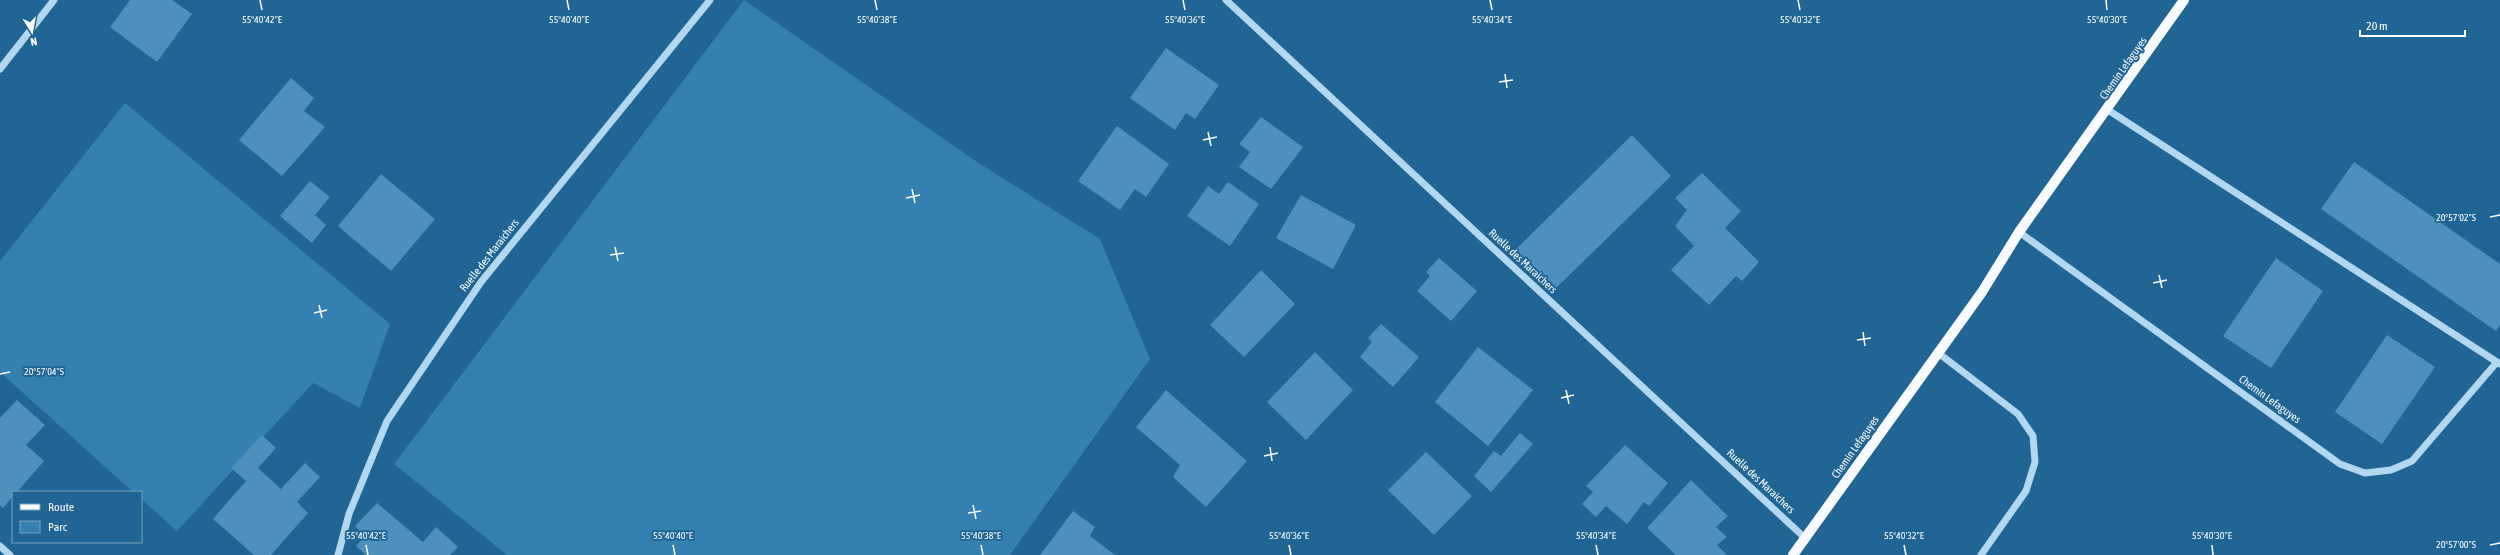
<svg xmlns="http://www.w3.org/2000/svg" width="2500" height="555" viewBox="0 0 2500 555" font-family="'Asap Condensed',sans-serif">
	<rect width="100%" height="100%" fill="#206593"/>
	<path fill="#3480b0" d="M 744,0 L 977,162 L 1100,239 L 1150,359 L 1010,555 L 507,555 L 394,464 Z
		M 125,103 L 390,324 L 360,408 L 313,383 L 177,531 L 141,499 L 141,492 L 133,492 L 0,372 L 0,261 Z"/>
	<path fill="#4d90bb" d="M 130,0 L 172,0 L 192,14 L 157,62 L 110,27 Z
		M 1166,48 L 1219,85 L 1195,119 L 1186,113 L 1175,130 L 1130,98 Z
		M 291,78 L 314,98 L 304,111 L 325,127 L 282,176 L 239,140 Z
		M 1261,117 L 1303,147 L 1271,189 L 1239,167 L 1250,152 L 1239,144 Z
		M 1117,126 L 1169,164 L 1146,197 L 1135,189 L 1120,210 L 1078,181 Z
		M 1632,135 L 1671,176 L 1555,289 L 1515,250 Z
		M 2354,162 L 2500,264 L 2500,325 L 2496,331 L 2321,209 Z
		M 1702,173 L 1741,211 L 1725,228 L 1759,262 L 1742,281 L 1736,276 L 1709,305 L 1671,270 L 1694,246 L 1675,226 L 1687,210 L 1675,198 Z
		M 381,174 L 435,219 L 391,271 L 338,226 Z
		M 310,181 L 330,197 L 315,215 L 326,225 L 312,243 L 280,216 Z
		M 1228,182 L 1259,204 L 1230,246 L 1187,216 L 1208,186 L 1219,194 Z
		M 1301,195 L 1356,225 L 1333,269 L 1276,238 Z
		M 1439,258 L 1477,291 L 1451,321 L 1417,291 L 1430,276 L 1426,272 Z
		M 2276,258 L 2323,291 L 2271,368 L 2223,336 Z
		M 1261,270 L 1295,304 L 1244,357 L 1210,325 Z
		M 1381,324 L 1419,357 L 1393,387 L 1360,357 L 1372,342 L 1368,338 Z
		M 2387,335 L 2435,367 L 2382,444 L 2335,412 Z
		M 1478,347 L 1533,390 L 1488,446 L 1435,402 Z
		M 1315,352 L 1353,390 L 1306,440 L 1267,402 Z
		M 1166,390 L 1247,461 L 1206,507 L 1173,477 L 1180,465 L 1136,427 Z
		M 17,400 L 45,425 L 26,445 L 44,461 L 17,492 L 13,492 L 13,496 L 3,508 L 0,505 L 0,418 Z
		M 1520,433 L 1533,444 L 1491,492 L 1474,476 L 1494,451 L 1501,456 Z
		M 262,435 L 276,448 L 258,468 L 281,489 L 305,463 L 320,477 L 297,502 L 308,513 L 271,555 L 254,555 L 213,519 L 246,481 L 231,468 Z
		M 1625,445 L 1668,483 L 1649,506 L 1644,502 L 1627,524 L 1606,506 L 1596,517 L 1582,504 L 1593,492 L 1586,486 Z
		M 1426,452 L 1472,496 L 1434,535 L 1388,490 Z
		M 1691,480 L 1728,516 L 1716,527 L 1727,537 L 1717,545 L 1727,555 L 1676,555 L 1647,528 Z
		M 377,503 L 423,542 L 436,527 L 458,547 L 450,555 L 366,555 L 356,546 L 365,536 L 355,526 Z
		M 1073,511 L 1095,527 L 1090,536 L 1115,555 L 1040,555 Z"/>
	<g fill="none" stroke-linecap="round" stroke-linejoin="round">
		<path stroke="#b2d7ee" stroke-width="7" d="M 1226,0 L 1805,538
			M 0,69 L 54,0
			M 2108,110 L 2500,364
			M 2019,232 L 2340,464 L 2365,473 L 2391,470 L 2412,461 L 2497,362
			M 1937,352 L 2018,414 L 2033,436 L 2035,462 L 2026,491 L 1981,555
			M 0,546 L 10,555
			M 338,555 L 349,514 L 387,421 L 481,282 L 710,0"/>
		<path stroke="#f9fcff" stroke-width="10" d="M 1793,555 L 1982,292 L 2019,232 L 2184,0"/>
	</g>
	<path fill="none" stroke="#fff" stroke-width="1.5" d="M 260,0 L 262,10M 567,0 L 569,10M 875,0 L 877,10M 1183,0 L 1185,10M 1490,0 L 1492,10M 1798,0 L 1800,10M 2106,0 L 2107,10M 1505,74 L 1507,88M 1499,82 L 1513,80M 1208,132 L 1211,146M 1203,140 L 1217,137M 912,189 L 915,203M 906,198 L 920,195M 2490,217 L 2500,215M 615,247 L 618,261M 610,255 L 624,253M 2159,275 L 2162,288M 2153,283 L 2167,280M 319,305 L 322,318M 314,313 L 327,310M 1863,332 L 1865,346M 1857,340 L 1871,338M 0,374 L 10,372M 1566,390 L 1569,404M 1561,398 L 1574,395M 1270,447 L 1272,461M 1264,456 L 1278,453M 973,505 L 976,519M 968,513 L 981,511M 366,545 L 368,555M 673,545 L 675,555M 981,545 L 983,555M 1289,545 L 1291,555M 1596,545 L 1598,555M 1904,545 L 1906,555M 2212,545 L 2213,555M 2490,545 L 2500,543"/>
	<g text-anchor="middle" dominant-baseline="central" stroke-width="4" stroke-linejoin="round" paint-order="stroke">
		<g font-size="11" fill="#fff" stroke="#206593">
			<text transform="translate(2123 68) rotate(-55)">Chemin Lefaguyes</text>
			<text transform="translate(489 255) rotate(-52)">Ruelle des Maraichers</text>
			<text transform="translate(1523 261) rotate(43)">Ruelle des Maraichers</text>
			<text transform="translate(2270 399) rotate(36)">Chemin Lefaguyes</text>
			<text transform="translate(1855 447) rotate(-55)">Chemin Lefaguyes</text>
			<text transform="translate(1761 481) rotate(43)">Ruelle des Maraichers</text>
		</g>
	</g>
	<g font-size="10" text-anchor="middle" fill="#fff" stroke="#206593" stroke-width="4" stroke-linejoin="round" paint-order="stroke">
		<text x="262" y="23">55°40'42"E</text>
		<text x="569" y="23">55°40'40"E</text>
		<text x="877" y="23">55°40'38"E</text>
		<text x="1185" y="23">55°40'36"E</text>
		<text x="1492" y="23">55°40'34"E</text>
		<text x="1800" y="23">55°40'32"E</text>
		<text x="2107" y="23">55°40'30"E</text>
		<text x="2456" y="221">20°57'02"S</text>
		<text x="44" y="375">20°57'04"S</text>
		<text x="366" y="539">55°40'42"E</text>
		<text x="673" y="539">55°40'40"E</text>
		<text x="981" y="539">55°40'38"E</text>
		<text x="1289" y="539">55°40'36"E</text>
		<text x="1596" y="539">55°40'34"E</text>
		<text x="1904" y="539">55°40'32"E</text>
		<text x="2212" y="539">55°40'30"E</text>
		<text x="2456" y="548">20°57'00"S</text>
	</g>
	<rect x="12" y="491" width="130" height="52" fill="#206593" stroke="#79a3be"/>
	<rect x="20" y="504" width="20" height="6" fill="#f9fcff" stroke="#79a3be"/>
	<text x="48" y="511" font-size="12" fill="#ffffff">Route</text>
	<rect x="20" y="521" width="20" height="12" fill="#3480b0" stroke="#79a3be"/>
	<text x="48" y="531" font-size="12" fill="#ffffff">Parc</text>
	<g transform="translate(32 32) rotate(169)" stroke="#206593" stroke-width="3" paint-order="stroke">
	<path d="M0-3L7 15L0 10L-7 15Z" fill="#ffffff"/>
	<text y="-6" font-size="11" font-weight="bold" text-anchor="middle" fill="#ffffff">N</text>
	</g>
	<path d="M2360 30v6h105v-6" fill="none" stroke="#ffffff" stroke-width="2"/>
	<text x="2366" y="30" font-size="12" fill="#ffffff" stroke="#206593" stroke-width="3" paint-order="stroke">20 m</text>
</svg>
